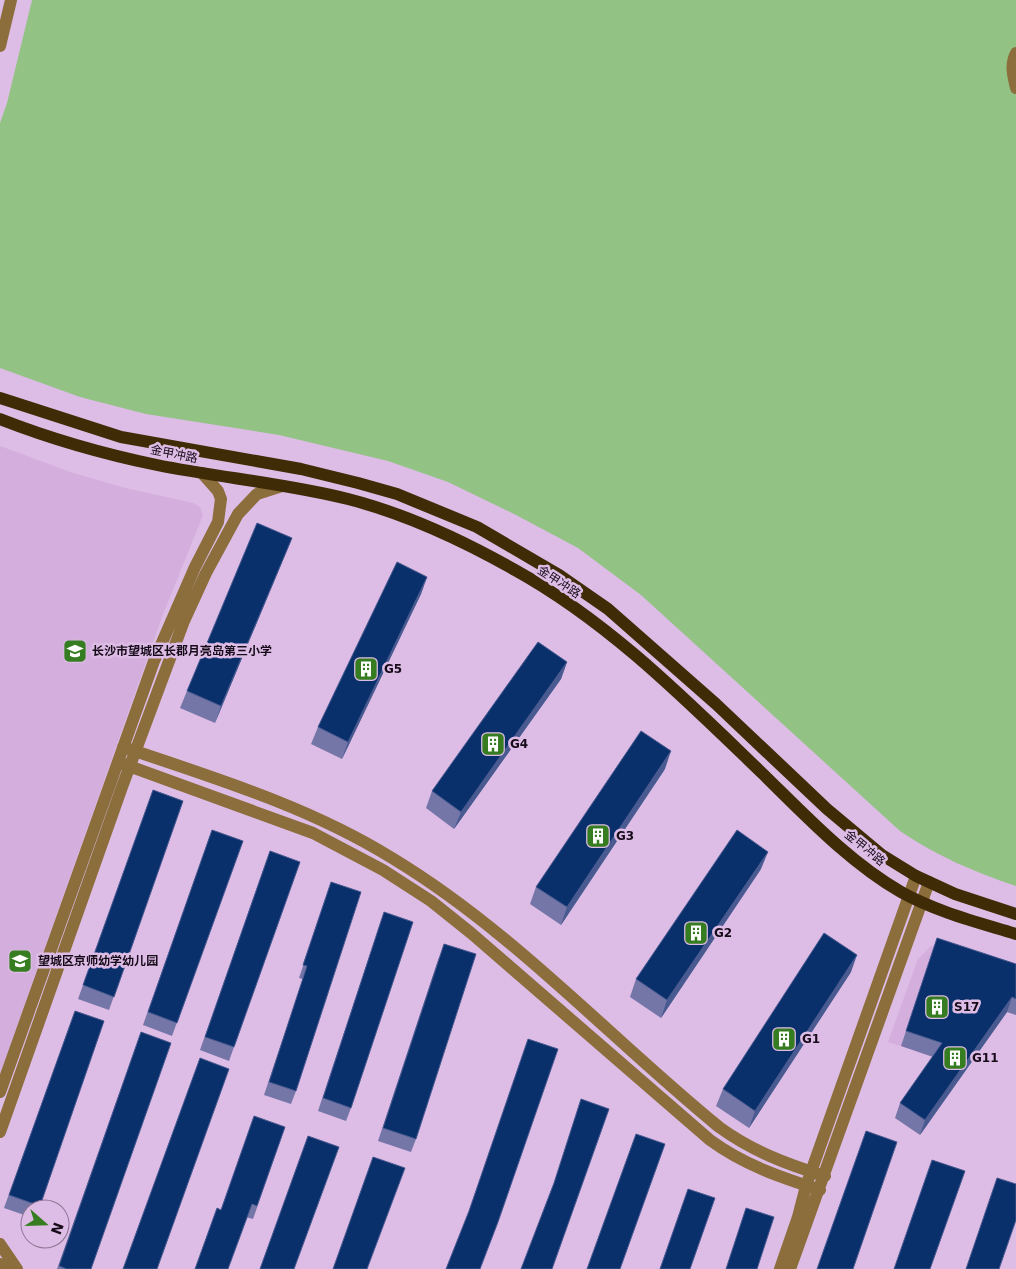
<svg xmlns="http://www.w3.org/2000/svg" width="1016" height="1269" viewBox="0 0 1016 1269" font-family="'DejaVu Sans','Noto Sans SC',sans-serif">
	<rect width="100%" height="100%" fill="#ddbce5"/>
	<path fill="#d4aedd" d="M 0,446 L 70,472 L 125,488 L 193,503 L 200,507 L 203,515 L 162,617 L 0,1074 Z
		M 944,943 L 1016,1015 L 966,999 L 925,1054 L 888,1042 L 918,959 L 931,946 Z"/>
	<path fill="#92c385" d="M 32,0 L 1016,0 L 1016,886 C 972,871 939,857 900,831 L 641,595 L 578,548 L 516,515 L 448,482 L 388,461 L 279,435 L 146,414 L 80,397 L 0,368 L 0,123 L 7,103 Z"/>
	<g fill="none" stroke-linecap="round" stroke-linejoin="round">
		<path stroke="#8b6e3b" stroke-width="12" d="M 0,46 L 11,0
			M 1016,53 C 1010,64 1013,76 1016,88
			M 123,747 C 215,778 310,807 392,858 C 513,931 610,1038 719,1127 C 752,1151 786,1164 825,1176
			M 118,762 L 313,833 L 383,870 L 431,901 L 471,933 L 710,1140 C 744,1165 780,1177 820,1190
			M 0,1092 L 154,661 L 195,567 L 218,522 L 221,499 L 218,491 L 202,473
			M 0,1132 L 122,787 L 184,621 L 206,573 L 238,514 L 257,494 L 282,486
			M 0,1244 L 17,1269
			M 0,1264 L 4,1269
			M 780,1269 L 798,1217 L 806,1186 L 916,876
			M 790,1269 L 929,882"/>
		<path stroke="#3f2b05" stroke-width="12" d="M 0,398 L 121,437 L 301,469 L 358,483 L 397,494 L 477,527 L 559,575 L 608,609 L 716,704 L 827,809 L 882,855 L 916,876 L 955,894 L 1016,914
			M 0,419 C 51,439 104,454 157,465 C 221,478 285,483 348,499 C 407,514 462,540 515,570 C 609,622 686,700 763,774 C 805,815 849,862 901,892 C 937,912 977,922 1016,934"/>
	</g>
	<path fill="#7476a8" d="M 292,538 L 285,555 L 215,723 L 180,708 L 187,691 Z
		M 427,577 L 421,594 L 342,759 L 311,744 L 318,727 Z
		M 567,662 L 561,679 L 454,829 L 426,808 L 432,791 Z
		M 665,769 L 561,925 L 530,904 L 536,887 Z
		M 153,790 L 183,801 L 109,1010 L 78,999 Z
		M 212,830 L 243,841 L 172,1036 L 143,1025 Z
		M 270,851 L 300,862 L 229,1061 L 200,1050 Z
		M 761,869 L 661,1018 L 630,997 L 636,979 Z
		M 327,895 L 296,1091 L 291,1104 L 264,1095 L 303,979 L 299,978 Z
		M 384,912 L 351,1108 L 346,1121 L 318,1111 Z
		M 937,938 L 1016,964 L 1016,1015 L 1007,1012 L 920,1135 L 895,1118 L 900,1103 L 933,1057 L 901,1046 Z
		M 439,957 L 416,1139 L 411,1152 L 378,1141 Z
		M 851,972 L 749,1128 L 716,1106 L 723,1089 Z
		M 75,1011 L 104,1021 L 39,1209 L 30,1209 L 30,1217 L 4,1208 Z
		M 141,1032 L 91,1269 L 57,1269 Z
		M 285,1127 L 253,1219 L 221,1210 Z"/>
	<path fill="#495a90" d="M 292,538 L 285,555 L 215,723 L 221,706 Z
		M 427,577 L 421,594 L 342,759 L 348,742 Z
		M 567,662 L 561,679 L 454,829 L 461,812 Z
		M 671,751 L 665,769 L 561,925 L 567,907 Z
		M 768,852 L 761,869 L 661,1018 L 667,1000 Z
		M 857,955 L 851,972 L 749,1128 L 755,1111 Z
		M 1012,997 L 1007,1012 L 920,1135 L 925,1120 Z"/>
	<path fill="#0a306c" stroke="#495a90" d="M 257,523 L 292,538 L 221,706 L 187,691 Z
		M 397,562 L 427,577 L 348,742 L 318,727 Z
		M 538,642 L 567,662 L 461,812 L 432,791 Z
		M 641,731 L 671,751 L 567,907 L 536,887 Z
		M 153,790 L 183,801 L 114,997 L 83,985 Z
		M 212,830 L 243,841 L 177,1023 L 148,1012 Z
		M 737,830 L 768,852 L 667,1000 L 636,979 Z
		M 270,851 L 300,862 L 234,1047 L 205,1037 Z
		M 331,882 L 361,892 L 296,1091 L 269,1082 L 307,966 L 303,965 Z
		M 384,912 L 413,922 L 351,1108 L 323,1098 Z
		M 824,933 L 857,955 L 755,1111 L 723,1089 Z
		M 937,938 L 1016,964 L 1016,999 L 1012,997 L 925,1120 L 900,1103 L 942,1043 L 906,1031 Z
		M 444,944 L 476,954 L 416,1139 L 383,1128 Z
		M 75,1011 L 104,1021 L 40,1206 L 9,1195 Z
		M 141,1032 L 171,1043 L 91,1269 L 67,1269 L 59,1266 Z
		M 528,1039 L 558,1049 L 498,1222 L 480,1269 L 446,1269 L 469,1211 Z
		M 200,1058 L 229,1069 L 157,1269 L 123,1269 Z
		M 581,1099 L 609,1109 L 552,1269 L 521,1269 L 554,1183 Z
		M 254,1116 L 285,1127 L 257,1206 L 252,1204 L 228,1269 L 195,1269 L 217,1208 L 221,1210 Z
		M 866,1131 L 897,1142 L 853,1269 L 817,1269 Z
		M 636,1134 L 665,1144 L 620,1269 L 587,1269 Z
		M 308,1136 L 339,1147 L 294,1269 L 260,1269 Z
		M 373,1157 L 405,1168 L 367,1269 L 333,1269 Z
		M 932,1160 L 965,1171 L 930,1269 L 894,1269 Z
		M 997,1178 L 1016,1184 L 1016,1220 L 999,1269 L 966,1269 Z
		M 688,1189 L 715,1198 L 690,1269 L 660,1269 Z
		M 746,1208 L 774,1217 L 757,1269 L 726,1269 Z"/>
	<defs>
		<g id="school-square" transform="scale(1.25)"><rect x="-9" y="-9" width="18" height="18" rx="4" fill="#367d21" stroke="#ddbce5"/><path d="M0-5L7-2L0 1L-7-2ZM-4 1L0 2.5L4 1V4Q0 6-4 4Z" fill="#fff"/></g>
		<g id="building-square" transform="scale(1.25)"><rect x="-9" y="-9" width="18" height="18" rx="4" fill="#367d21" stroke="#ddbce5"/><path d="M-4-6H4V6H1V3H-1V6H-4ZM-2.5-4.3h1.7v1.8h-1.7ZM.8-4.3h1.7v1.8H.8ZM-2.5-1h1.7V.8h-1.7ZM.8-1h1.7V.8H.8Z" fill="#fff"/></g>
	</defs>
	<g fill-rule="evenodd">
		<use href="#school-square" x="75" y="651"/>
		<use href="#building-square" x="366" y="669"/>
		<use href="#building-square" x="493" y="744"/>
		<use href="#building-square" x="598" y="836"/>
		<use href="#building-square" x="696" y="933"/>
		<use href="#school-square" x="20" y="961"/>
		<use href="#building-square" x="937" y="1007"/>
		<use href="#building-square" x="784" y="1039"/>
		<use href="#building-square" x="955" y="1058"/>
	</g>
	<g text-anchor="middle" dominant-baseline="central" stroke-width="5" stroke-linejoin="round" paint-order="stroke">
		<g font-size="12" fill="#160b19" stroke="#ddbce5">
			<text transform="translate(174 454) rotate(11)">金甲冲路</text>
			<text transform="translate(559 582) rotate(33)">金甲冲路</text>
			<text transform="translate(865 848) rotate(39)">金甲冲路</text>
		</g>
		<g font-size="12" font-weight="bold" fill="#160b19" stroke="#ddbce5" text-anchor="start">
			<text x="92" y="651">长沙市望城区长郡月亮岛第三小学</text>
			<text x="384" y="669">G5</text>
			<text x="510" y="744">G4</text>
			<text x="616" y="836">G3</text>
			<text x="714" y="933">G2</text>
			<text x="38" y="961">望城区京师幼学幼儿园</text>
			<text x="954" y="1007">S17</text>
			<text x="802" y="1039">G1</text>
			<text x="972" y="1058">G11</text>
		</g>
	</g>
	<g transform="translate(45 1224) rotate(110)"><circle r="24" fill="#ddbce5" stroke="#8d7593"/>
	<path d="M0-4L9 19L0 12L-9 19Z" fill="#367d21"/>
	<text y="-8" font-size="14" font-weight="bold" text-anchor="middle" fill="#160b19">N</text>
	</g>
</svg>
